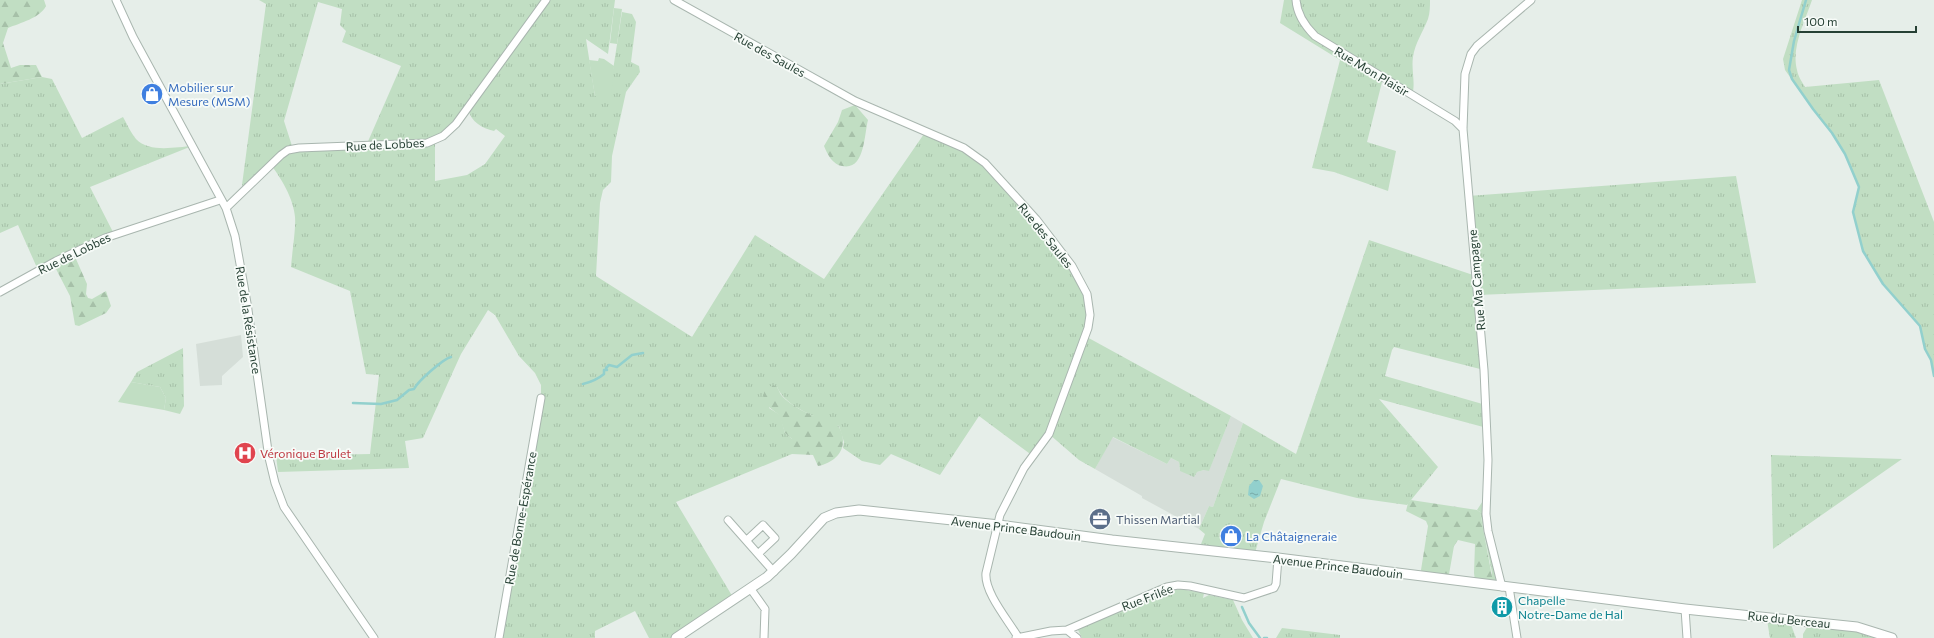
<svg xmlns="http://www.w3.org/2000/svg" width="1934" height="638" viewBox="0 0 1934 638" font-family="Commissioner,sans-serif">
	<defs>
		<pattern id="grass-tufts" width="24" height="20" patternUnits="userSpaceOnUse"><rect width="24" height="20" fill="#c1dec3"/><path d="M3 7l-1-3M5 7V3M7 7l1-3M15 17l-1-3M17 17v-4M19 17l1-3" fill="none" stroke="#a6c0a8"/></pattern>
		<pattern id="forest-firs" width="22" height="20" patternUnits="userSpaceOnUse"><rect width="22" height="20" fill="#c1dec3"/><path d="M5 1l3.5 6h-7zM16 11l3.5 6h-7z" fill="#a6c0a8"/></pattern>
		<pattern id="water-ripples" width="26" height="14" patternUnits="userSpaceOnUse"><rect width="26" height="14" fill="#92d0cd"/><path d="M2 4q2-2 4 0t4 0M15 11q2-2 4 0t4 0" fill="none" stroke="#77aaa7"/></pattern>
	</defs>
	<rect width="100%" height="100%" fill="#e6eee9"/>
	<path fill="#d5ded8" d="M 241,335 L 243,357 L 222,376 L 222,385 L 200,386 L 196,344 Z
		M 1231,416 L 1243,423 L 1213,507 L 1209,506 L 1199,529 L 1142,498 L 1142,496 L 1095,469 L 1112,437 L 1167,464 L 1171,458 L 1179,462 L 1180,471 L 1197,472 L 1204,470 L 1209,470 Z"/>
	<path fill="url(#grass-tufts)" fill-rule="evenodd" d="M 259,0 L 615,0 L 608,54 L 586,39 L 595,96 L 613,70 L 622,12 L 632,14 L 636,22 L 631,62 L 639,66 L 640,72 L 626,92 L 612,156 L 611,182 L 603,190 L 600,203 L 596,276 L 692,337 L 755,235 L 824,279 L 926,131 L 985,163 L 1072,266 L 1090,305 L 1085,336 L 1231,416 L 1209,471 L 1204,470 L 1197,472 L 1194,477 L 1180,471 L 1179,462 L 1171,458 L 1167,464 L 1113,437 L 1095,469 L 1079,460 L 1049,434 L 1033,456 L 979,416 L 940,475 L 891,454 L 880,465 L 862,461 L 843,448 L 844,442 L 839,426 C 818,417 787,409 777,387 L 769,408 L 780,415 L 785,433 L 792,439 L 792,454 L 676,502 L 734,599 L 676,638 L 649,638 L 635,611 L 595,631 L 595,638 L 499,638 L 541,398 L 541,385 L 535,373 L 519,356 L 495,315 L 488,310 L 461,354 L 423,438 L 405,441 L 409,468 L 278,472 L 276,456 L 370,454 L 379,375 L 366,374 L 350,291 L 291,267 C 292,253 296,229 295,217 C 294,200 281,177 270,164 L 245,188 L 242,185 L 266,4 ZM 318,2 L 342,9 L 340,25 L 346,31 L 342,42 L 401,66 L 366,146 L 293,149 L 284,121 ZM 468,109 C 471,122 482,128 494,131 L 496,129 L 505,136 L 485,164 L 467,175 L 435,181 L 435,140 Z
		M 1284,0 L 1430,0 C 1430,6 1430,13 1428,19 C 1423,32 1415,43 1413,57 C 1411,70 1416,84 1412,95 L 1383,78 L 1367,142 L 1396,151 L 1388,191 L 1334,172 L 1312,168 L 1340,60 L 1280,23 Z
		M 1802,0 L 1812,0 C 1805,21 1791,47 1797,70 C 1798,76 1802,82 1805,87 L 1879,80 L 1934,222 L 1934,376 L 1931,360 L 1925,349 L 1920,326 L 1883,284 L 1863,251 L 1853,212 L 1859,187 L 1845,154 L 1832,133 L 1813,109 L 1785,70 L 1783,59 Z
		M 42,77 L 52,79 L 82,138 L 123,117 C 127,124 131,133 136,139 C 149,153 176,147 192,146 L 90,187 L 114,234 L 38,270 L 18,225 L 0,233 L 0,84 Z
		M 1736,176 L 1756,283 L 1478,295 L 1484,370 L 1394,347 L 1392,350 L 1385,376 L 1486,405 L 1487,428 L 1379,399 L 1438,467 L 1407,505 L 1357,498 L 1281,479 L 1264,522 L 1254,556 L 1199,549 L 1205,534 L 1199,529 L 1209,506 L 1213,507 L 1243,423 L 1296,454 L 1369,240 L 1476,276 L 1468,196 Z
		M 183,348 L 184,406 L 180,414 L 164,410 L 166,398 L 160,387 L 131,382 L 137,372 Z
		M 1771,455 L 1902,459 L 1773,549 Z
		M 1486,496 L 1486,514 L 1502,587 L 1491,585 L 1492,573 L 1480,512 L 1477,510 Z
		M 1180,589 L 1204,593 L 1203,598 L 1209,595 L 1233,600 L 1242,620 L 1253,638 L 1082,638 L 1078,630 L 1083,625 L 1165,591 Z
		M 1767,620 L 1790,622 L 1796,638 L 1770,638 Z
		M 1809,624 L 1856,632 L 1877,638 L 1803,638 L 1803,634 Z
		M 1282,628 L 1340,635 L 1340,638 L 1276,638 Z"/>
	<path fill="url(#forest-firs)" d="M 0,0 L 44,0 L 46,6 C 40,18 20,23 8,28 L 3,43 L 11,68 L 20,65 L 36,65 L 42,77 L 0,84 Z
		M 855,105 L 868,120 C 864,135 865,171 842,166 C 833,165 827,154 824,146 L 838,122 L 842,110 Z
		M 71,258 L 76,259 L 87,284 L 86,294 L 88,298 L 92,299 L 106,291 L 111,306 L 106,313 L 79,326 L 75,325 L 70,296 L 56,269 L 57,265 Z
		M 773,385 L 777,387 C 779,390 780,394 782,396 C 790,405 815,420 827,417 C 831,420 837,423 839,427 C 850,447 837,462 818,466 L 813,455 L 792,454 L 792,439 L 785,433 L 779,415 L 764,403 C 763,393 763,389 773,385 Z
		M 1411,500 L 1477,510 L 1480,512 L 1493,582 L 1475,581 L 1474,573 L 1475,544 L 1458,540 L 1454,546 L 1448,580 L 1424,577 L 1421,570 L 1428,526 L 1426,521 L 1406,511 L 1408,503 Z"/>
	<path fill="#c1dec3" d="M 614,8 L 622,9 L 617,44 L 610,43 Z
		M 599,58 L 604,59 L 614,66 L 611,96 L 595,96 L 589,60 L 598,61 Z
		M 131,382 L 160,387 L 166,398 L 164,410 L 118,402 Z"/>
	<path fill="url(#water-ripples)" d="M 1254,480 L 1259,480 L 1263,486 L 1260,496 L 1254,499 L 1248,495 L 1249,486 Z"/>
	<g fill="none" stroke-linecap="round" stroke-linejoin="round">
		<path stroke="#92d0cd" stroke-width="2.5" d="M 1806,0 L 1794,41 L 1789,70 L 1792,79 L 1813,109 L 1832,133 L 1845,154 L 1859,187 L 1853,212 L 1863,251 L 1883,284 L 1920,326 L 1925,349 L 1931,360 L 1934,376
			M 583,384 C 591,382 598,379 604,374 L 604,370 L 607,370 L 606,368 L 609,365 L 617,367 L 632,355 L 643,353
			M 353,403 L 381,404 L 397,400 L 409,390 L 414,389 C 418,381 443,359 451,357
			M 1242,607 L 1249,623 L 1260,638
			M 1264,638 L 1267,638"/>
		<g stroke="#a9b6af" stroke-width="9">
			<path id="minor" d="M 116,0 L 133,37 L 226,208 L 235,236 L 247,303 L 269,458 L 275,483 L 284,507 L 374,638
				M 674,0 L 855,101 L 964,148 L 985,163 L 1036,219 L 1072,266 L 1087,294 L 1090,315 L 1088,328 L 1049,434 L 1024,468 L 1000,515 L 986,573 C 984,592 1008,620 1018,637
				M 1296,0 C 1297,15 1305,26 1315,36 L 1455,121 L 1463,129
				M 226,208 L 281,155 L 288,150 L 299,148 L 427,143 L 443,136 L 456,124 L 546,0
				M 0,292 L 56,261 L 105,238 L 220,200
				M 728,520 L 774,572
				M 747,540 L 763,525 L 775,538 L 759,553
				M 1502,587 L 1488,531 L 1486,514 L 1488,460 L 1484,370 L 1463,129 L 1465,74 L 1471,54 L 1477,46 L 1531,0
				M 1509,587 L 1517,638
				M 750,588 L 765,609 L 764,638
				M 1685,609 L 1687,638
				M 1067,630 L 1077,638
				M 499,638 L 541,398
				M 1016,638 L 1051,631 L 1067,630 L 1167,587 L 1178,585 L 1190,586 L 1244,598 L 1274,588 L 1276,584 L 1278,558"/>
		</g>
		<g stroke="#a9b6af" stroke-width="11">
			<path id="tertiary" d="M 676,638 L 767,577 L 791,554 L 824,518 L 836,513 L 859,510 L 999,525 L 1112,540 L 1278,558 L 1685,609 L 1857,627 L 1892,638"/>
		</g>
		<use href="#minor" stroke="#fff" stroke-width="7"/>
		<use href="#tertiary" stroke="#fff" stroke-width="9"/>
	</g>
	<defs>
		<g id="shop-disc" transform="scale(1.15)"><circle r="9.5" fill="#3f7fe0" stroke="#f7fbf8"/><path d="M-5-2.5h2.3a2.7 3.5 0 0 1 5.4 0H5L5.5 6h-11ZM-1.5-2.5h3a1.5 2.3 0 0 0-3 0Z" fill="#fff"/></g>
		<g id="hospital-disc" transform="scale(1.15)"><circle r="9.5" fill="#e0444e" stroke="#f7fbf8"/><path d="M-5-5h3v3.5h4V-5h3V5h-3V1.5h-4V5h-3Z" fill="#fff"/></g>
		<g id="office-disc" transform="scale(1.15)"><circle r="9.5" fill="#5c6f8a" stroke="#f7fbf8"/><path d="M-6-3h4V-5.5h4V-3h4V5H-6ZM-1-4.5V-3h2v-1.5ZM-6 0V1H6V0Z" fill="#fff"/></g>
		<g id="building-disc" transform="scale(1.15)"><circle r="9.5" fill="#0f9aa8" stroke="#f7fbf8"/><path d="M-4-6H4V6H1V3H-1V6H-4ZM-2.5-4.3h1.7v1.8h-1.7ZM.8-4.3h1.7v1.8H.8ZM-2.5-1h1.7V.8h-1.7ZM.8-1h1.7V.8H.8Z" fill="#fff"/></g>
	</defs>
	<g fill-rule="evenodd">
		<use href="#shop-disc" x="152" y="94"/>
		<use href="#hospital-disc" x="245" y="453"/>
		<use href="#office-disc" x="1100" y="519"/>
		<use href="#shop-disc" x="1231" y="536"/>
		<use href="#building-disc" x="1502" y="607"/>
	</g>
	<g text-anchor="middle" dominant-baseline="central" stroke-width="3.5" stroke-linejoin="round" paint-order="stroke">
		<g font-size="12" fill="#264034" stroke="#f7fbf8">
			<text transform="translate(770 54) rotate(29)">Rue des Saules</text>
			<text transform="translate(1372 71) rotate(31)">Rue Mon Plaisir</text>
			<text transform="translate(385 144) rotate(-3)">Rue de Lobbes</text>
			<text transform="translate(1046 235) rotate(51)">Rue des Saules</text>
			<text transform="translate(74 253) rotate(-26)">Rue de Lobbes</text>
			<text transform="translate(1476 280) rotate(-95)">Rue Ma Campagne</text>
			<text transform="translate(249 320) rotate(81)">Rue de la Résistance</text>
			<text transform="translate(520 518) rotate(-80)">Rue de Bonne-Espérance</text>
			<text transform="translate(1016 528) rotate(7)">Avenue Prince Baudouin</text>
			<text transform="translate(1338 566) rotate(7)">Avenue Prince Baudouin</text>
			<text transform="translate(1147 597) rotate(-21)">Rue Frilée</text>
			<text transform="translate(1789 619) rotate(6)">Rue du Berceau</text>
		</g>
		<g font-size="12" fill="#366cbe" stroke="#f7fbf8" text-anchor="start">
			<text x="168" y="87">Mobilier sur<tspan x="168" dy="14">Mesure (MSM)</tspan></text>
			<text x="1246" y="536">La Châtaigneraie</text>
		</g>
		<g font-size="12" fill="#be3a42" stroke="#f7fbf8" text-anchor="start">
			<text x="260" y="453">Véronique Brulet</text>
		</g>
		<g font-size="12" fill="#4e5e75" stroke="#f7fbf8" text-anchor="start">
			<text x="1116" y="519">Thissen Martial</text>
		</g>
		<g font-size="12" fill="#0d838f" stroke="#f7fbf8" text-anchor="start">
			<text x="1518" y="600">Chapelle<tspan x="1518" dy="14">Notre-Dame de Hal</tspan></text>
		</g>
	</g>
	<path d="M1798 26v6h118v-6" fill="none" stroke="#264034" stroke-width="2"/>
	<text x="1804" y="26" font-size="12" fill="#264034" stroke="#f7fbf8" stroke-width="3" paint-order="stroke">100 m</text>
</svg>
